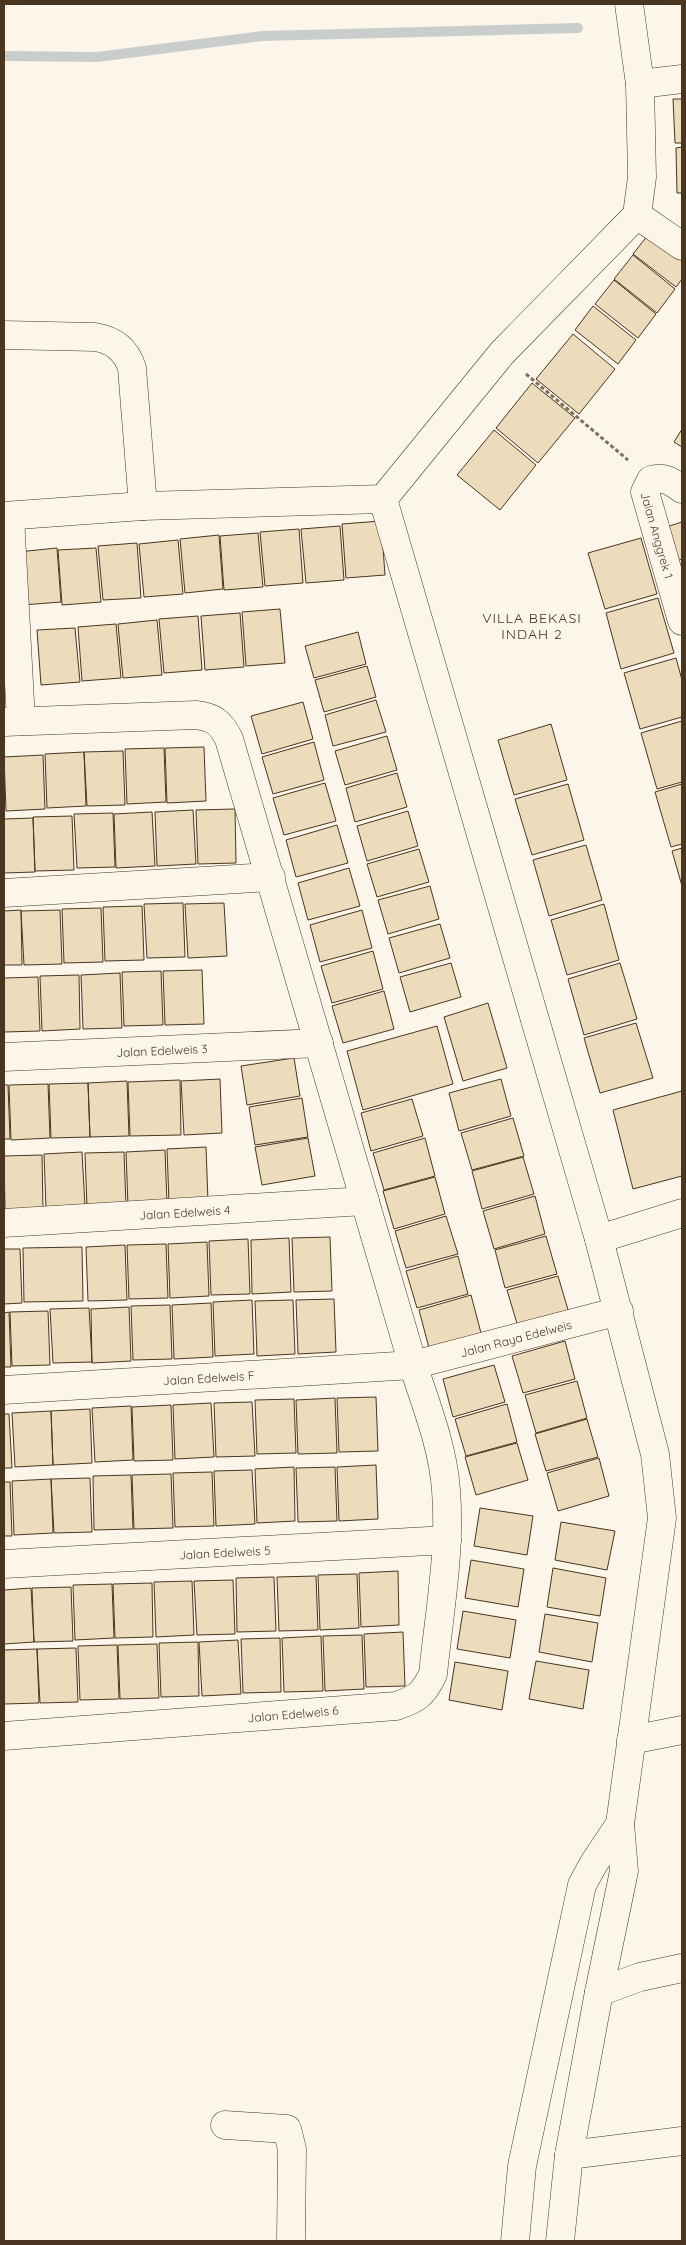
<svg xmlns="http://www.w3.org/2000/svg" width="686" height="2245" viewBox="0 0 686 2245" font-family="Quicksand,sans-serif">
	<rect width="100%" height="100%" fill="#fbf6e9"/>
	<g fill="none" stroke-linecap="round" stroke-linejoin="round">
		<path stroke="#c9cecd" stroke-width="10" d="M 4,56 L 97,57 L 262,36 L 578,28"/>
	</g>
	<path fill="#ecdcbc" stroke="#4a3520" d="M 673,99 L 682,99 L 682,143 L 675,143 Z
		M 682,147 L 682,193 L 677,193 L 676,148 Z
		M 652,230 L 682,254 L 682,279 L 676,287 L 633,254 Z
		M 633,255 L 675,289 L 657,313 L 614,279 Z
		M 614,280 L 656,314 L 638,338 L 595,304 Z
		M 593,306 L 636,340 L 618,364 L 575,330 Z
		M 573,334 L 615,369 L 579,414 L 536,379 Z
		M 532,383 L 575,418 L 538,463 L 496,428 Z
		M 682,429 L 682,447 L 674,442 Z
		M 494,430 L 536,465 L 500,510 L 457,475 Z
		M 381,521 L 385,575 L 346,578 L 342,524 Z
		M 682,522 L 682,559 L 677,561 L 666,527 Z
		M 340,526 L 344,580 L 306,583 L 301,529 Z
		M 299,529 L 303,583 L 265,586 L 260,532 Z
		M 258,533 L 263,587 L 224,590 L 220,536 Z
		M 219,535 L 223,589 L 185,593 L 180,539 Z
		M 641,538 L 657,594 L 605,609 L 588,553 Z
		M 178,540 L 183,594 L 144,597 L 139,544 Z
		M 137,543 L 141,598 L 103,600 L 98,546 Z
		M 57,548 L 61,602 L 22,605 L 18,552 Z
		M 96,548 L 101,602 L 62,605 L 58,550 Z
		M 658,598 L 674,653 L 621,669 L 606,613 Z
		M 280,609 L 285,663 L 246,666 L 242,612 Z
		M 240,613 L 244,667 L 205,670 L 201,616 Z
		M 198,616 L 202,670 L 164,673 L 159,619 Z
		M 157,620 L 162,675 L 123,678 L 118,624 Z
		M 116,624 L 121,678 L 82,681 L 78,627 Z
		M 75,628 L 80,682 L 41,685 L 37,630 Z
		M 358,632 L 366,664 L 314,678 L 305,646 Z
		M 676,658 L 682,680 L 682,717 L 640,729 L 624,673 Z
		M 367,666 L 376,697 L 324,712 L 315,680 Z
		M 376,700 L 386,732 L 333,746 L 325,715 Z
		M 303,702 L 313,739 L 262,754 L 251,716 Z
		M 682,721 L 682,782 L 657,789 L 641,733 Z
		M 551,724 L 567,780 L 514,795 L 498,740 Z
		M 387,736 L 397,770 L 345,785 L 335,751 Z
		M 314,742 L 324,780 L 273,794 L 262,757 Z
		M 204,747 L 206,801 L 167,803 L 165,748 Z
		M 164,748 L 166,802 L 127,804 L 125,749 Z
		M 123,751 L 125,805 L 87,806 L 84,752 Z
		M 84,752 L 86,806 L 47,808 L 45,754 Z
		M 43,755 L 45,809 L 6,811 L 4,757 Z
		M 397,773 L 407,807 L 355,822 L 346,788 Z
		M 325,783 L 336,821 L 284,835 L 273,798 Z
		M 568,784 L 584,840 L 532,855 L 515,799 Z
		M 682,784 L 682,844 L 671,847 L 655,792 Z
		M 235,809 L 236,863 L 198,864 L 196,810 Z
		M 193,810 L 196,864 L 157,866 L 155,812 Z
		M 408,811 L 418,846 L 367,861 L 357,826 Z
		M 152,812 L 155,866 L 116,868 L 114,814 Z
		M 113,813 L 115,867 L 77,868 L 74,814 Z
		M 72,816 L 74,870 L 35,871 L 33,817 Z
		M 33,818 L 35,872 L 4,873 L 4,819 Z
		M 337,825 L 348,863 L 296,877 L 286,840 Z
		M 586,845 L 602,900 L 549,916 L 533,860 Z
		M 682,848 L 682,886 L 672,851 Z
		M 419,849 L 429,882 L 377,897 L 367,864 Z
		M 349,868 L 360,906 L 308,920 L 298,883 Z
		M 430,886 L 439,919 L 388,934 L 378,900 Z
		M 183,903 L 185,957 L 147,958 L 144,904 Z
		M 224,903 L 227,956 L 188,958 L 185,904 Z
		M 604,904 L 619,960 L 567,975 L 551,920 Z
		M 142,906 L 144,960 L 105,961 L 103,907 Z
		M 101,908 L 103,962 L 64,963 L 62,909 Z
		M 21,910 L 22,965 L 4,965 L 4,911 Z
		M 60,910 L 62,964 L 24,965 L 21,911 Z
		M 362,910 L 372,948 L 320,962 L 310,925 Z
		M 440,924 L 450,958 L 399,973 L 389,938 Z
		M 373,951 L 383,989 L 332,1003 L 321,966 Z
		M 451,963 L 461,997 L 410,1012 L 400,977 Z
		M 620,963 L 637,1019 L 584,1035 L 568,979 Z
		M 202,970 L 204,1024 L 165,1025 L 163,971 Z
		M 161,971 L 163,1025 L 124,1026 L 122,972 Z
		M 120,973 L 122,1028 L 83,1029 L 81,975 Z
		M 79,975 L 80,1029 L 42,1031 L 40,976 Z
		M 38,977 L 40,1031 L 4,1032 L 4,978 Z
		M 384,991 L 394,1029 L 343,1043 L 332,1006 Z
		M 488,1003 L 507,1068 L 463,1081 L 444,1017 Z
		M 636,1023 L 653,1078 L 600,1093 L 584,1038 Z
		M 437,1026 L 453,1084 L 363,1110 L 347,1051 Z
		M 294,1058 L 300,1096 L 247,1105 L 241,1066 Z
		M 220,1079 L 222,1133 L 184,1135 L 181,1081 Z
		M 501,1079 L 511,1116 L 459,1131 L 449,1093 Z
		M 180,1080 L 181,1135 L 130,1136 L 128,1082 Z
		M 127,1081 L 129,1136 L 90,1137 L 88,1083 Z
		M 88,1083 L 90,1137 L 51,1138 L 49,1084 Z
		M 48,1084 L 50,1138 L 11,1140 L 9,1085 Z
		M 4,1085 L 8,1085 L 10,1139 L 4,1139 Z
		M 682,1091 L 682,1176 L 633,1189 L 613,1110 Z
		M 302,1098 L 308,1137 L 255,1145 L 249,1107 Z
		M 412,1099 L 423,1136 L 371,1151 L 361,1113 Z
		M 513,1118 L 524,1156 L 472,1170 L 461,1133 Z
		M 308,1138 L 315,1176 L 262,1185 L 255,1147 Z
		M 425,1138 L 435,1176 L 384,1190 L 373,1153 Z
		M 206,1147 L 208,1201 L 169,1203 L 167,1149 Z
		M 165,1150 L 167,1204 L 128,1206 L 126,1152 Z
		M 82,1152 L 85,1206 L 46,1208 L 44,1154 Z
		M 124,1152 L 126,1206 L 87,1207 L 85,1153 Z
		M 42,1155 L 43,1209 L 5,1211 L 4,1156 Z
		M 523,1157 L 534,1194 L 482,1209 L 472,1171 Z
		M 435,1177 L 445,1214 L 394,1229 L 383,1191 Z
		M 535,1196 L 545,1234 L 494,1249 L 483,1211 Z
		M 446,1216 L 458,1254 L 406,1268 L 395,1231 Z
		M 546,1236 L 557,1274 L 505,1288 L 495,1250 Z
		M 330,1237 L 332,1291 L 294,1292 L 292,1238 Z
		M 289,1238 L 291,1292 L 252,1294 L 251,1240 Z
		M 248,1239 L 250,1294 L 211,1295 L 209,1241 Z
		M 207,1242 L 209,1296 L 170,1298 L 168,1244 Z
		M 166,1244 L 168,1298 L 129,1299 L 127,1245 Z
		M 125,1245 L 127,1300 L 88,1301 L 86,1247 Z
		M 82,1247 L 83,1301 L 24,1302 L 23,1248 Z
		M 4,1249 L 20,1249 L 22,1303 L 4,1304 Z
		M 458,1256 L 468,1294 L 417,1308 L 406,1271 Z
		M 558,1276 L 569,1313 L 518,1327 L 507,1290 Z
		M 471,1295 L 481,1333 L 429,1348 L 419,1310 Z
		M 334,1299 L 336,1352 L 298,1354 L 296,1300 Z
		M 252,1300 L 254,1354 L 215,1356 L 213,1302 Z
		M 293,1300 L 295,1354 L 257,1356 L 255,1301 Z
		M 211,1303 L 213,1357 L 174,1359 L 172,1305 Z
		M 170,1305 L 172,1359 L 133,1360 L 131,1306 Z
		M 129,1307 L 131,1361 L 92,1363 L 91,1309 Z
		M 89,1308 L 92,1362 L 53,1363 L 50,1309 Z
		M 48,1311 L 50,1365 L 12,1366 L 10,1312 Z
		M 9,1312 L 11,1367 L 4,1367 L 4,1313 Z
		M 565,1341 L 575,1379 L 523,1393 L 512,1356 Z
		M 494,1365 L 505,1402 L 453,1417 L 443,1379 Z
		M 577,1381 L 587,1418 L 536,1433 L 525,1395 Z
		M 376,1397 L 378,1451 L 339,1452 L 337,1398 Z
		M 335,1398 L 337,1453 L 298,1454 L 296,1400 Z
		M 294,1399 L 296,1453 L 257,1454 L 255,1400 Z
		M 252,1402 L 255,1456 L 216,1457 L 214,1403 Z
		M 211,1403 L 214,1457 L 175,1459 L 173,1405 Z
		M 507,1404 L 517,1442 L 466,1456 L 455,1419 Z
		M 171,1405 L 173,1460 L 134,1461 L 132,1407 Z
		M 131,1406 L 133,1460 L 95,1462 L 92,1408 Z
		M 90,1409 L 92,1463 L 53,1465 L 51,1411 Z
		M 51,1411 L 53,1465 L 15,1467 L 12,1413 Z
		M 4,1414 L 9,1414 L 12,1468 L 4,1468 Z
		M 587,1419 L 598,1457 L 546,1471 L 535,1434 Z
		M 517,1443 L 528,1480 L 476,1495 L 465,1457 Z
		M 599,1458 L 609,1496 L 558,1511 L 547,1473 Z
		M 376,1465 L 378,1519 L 339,1521 L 337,1467 Z
		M 294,1467 L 295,1521 L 257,1523 L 255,1469 Z
		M 335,1467 L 337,1521 L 298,1522 L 296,1468 Z
		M 252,1470 L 255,1524 L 216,1526 L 214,1471 Z
		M 212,1472 L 214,1526 L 175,1527 L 173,1473 Z
		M 171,1474 L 173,1528 L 134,1529 L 132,1475 Z
		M 131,1475 L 133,1529 L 94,1530 L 93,1476 Z
		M 90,1478 L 92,1532 L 54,1533 L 51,1479 Z
		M 51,1479 L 53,1533 L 14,1535 L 12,1481 Z
		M 4,1482 L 10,1482 L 12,1536 L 4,1536 Z
		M 480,1508 L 533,1516 L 527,1555 L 474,1546 Z
		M 561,1522 L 615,1531 L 607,1570 L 555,1560 Z
		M 471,1560 L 524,1569 L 518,1607 L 465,1598 Z
		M 553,1568 L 606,1578 L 600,1616 L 547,1607 Z
		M 398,1571 L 399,1625 L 361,1627 L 359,1573 Z
		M 357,1574 L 359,1628 L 320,1630 L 318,1575 Z
		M 316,1576 L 318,1630 L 279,1631 L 277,1577 Z
		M 274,1577 L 276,1631 L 237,1632 L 236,1578 Z
		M 233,1580 L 235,1634 L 197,1635 L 194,1581 Z
		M 192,1581 L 194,1635 L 156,1637 L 154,1582 Z
		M 152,1583 L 153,1637 L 115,1638 L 113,1584 Z
		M 112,1584 L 114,1638 L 75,1640 L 73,1585 Z
		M 71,1587 L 73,1641 L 34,1642 L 32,1588 Z
		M 31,1588 L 34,1642 L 4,1644 L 4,1590 Z
		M 463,1611 L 516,1620 L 510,1658 L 457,1649 Z
		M 545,1614 L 598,1623 L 592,1662 L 539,1652 Z
		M 403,1632 L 405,1686 L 366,1687 L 364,1634 Z
		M 362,1635 L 364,1689 L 325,1691 L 323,1636 Z
		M 321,1636 L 323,1691 L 284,1692 L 282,1638 Z
		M 280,1638 L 281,1692 L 243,1693 L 241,1639 Z
		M 238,1640 L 241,1694 L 202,1696 L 199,1642 Z
		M 198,1642 L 199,1696 L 161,1697 L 159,1643 Z
		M 157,1644 L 159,1698 L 120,1699 L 118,1645 Z
		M 117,1645 L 119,1699 L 80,1700 L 78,1646 Z
		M 76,1648 L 78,1702 L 40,1703 L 37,1649 Z
		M 37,1649 L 39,1703 L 4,1704 L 4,1650 Z
		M 536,1661 L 589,1670 L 583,1709 L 529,1699 Z
		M 455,1662 L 508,1671 L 502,1710 L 449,1700 Z"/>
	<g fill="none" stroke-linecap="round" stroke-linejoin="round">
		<g stroke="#4a3520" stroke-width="29">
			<g id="minor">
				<path d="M 640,84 L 682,79"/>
				<path d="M 637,215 L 682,246"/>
				<path d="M 4,335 L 95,337 C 114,340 126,350 132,368 L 143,506"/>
				<path id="s1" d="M 682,489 C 672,482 664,476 651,480 L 645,492 L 682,621"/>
				<path d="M 383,499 L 599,1239 L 655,1454 L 662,1518 L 620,1824 L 624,1871 L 599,1992 L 569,2155 L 560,2241"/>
				<path d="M 4,516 L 143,506 L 383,499 L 502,353 L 637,215 L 642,177 L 640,84 L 629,4"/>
				<path d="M 10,516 L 21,721"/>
				<path d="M 4,722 L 196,715 C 214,717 221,723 229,739 L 413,1365 C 426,1405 443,1447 446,1490 C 451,1551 439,1614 433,1674 C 423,1695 417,1699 396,1706 L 4,1736"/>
				<path d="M 4,893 L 271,877"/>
				<path id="s2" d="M 4,1057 L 319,1043"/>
				<path id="s3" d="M 4,1223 L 365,1201"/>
				<path d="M 599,1239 L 682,1213"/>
				<path id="s4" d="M 4,1390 L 413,1365 L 619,1311"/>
				<path id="s5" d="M 4,1564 L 447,1540"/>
				<path d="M 631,1740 L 682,1730"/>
				<path d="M 599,1992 L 640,1977 L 682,1968"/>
				<path d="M 225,2125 L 287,2129 L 292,2149 L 291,2241"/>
				<path d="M 569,2155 L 682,2141"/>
				<path d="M 515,2241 L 522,2166 L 582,1885 L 594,1863 L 620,1824"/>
			</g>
		</g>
		<path stroke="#7f6f5c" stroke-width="3" stroke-dasharray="4 2.5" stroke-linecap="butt" d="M 526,374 L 628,460"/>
		<use href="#minor" stroke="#fbf6e9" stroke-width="28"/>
	</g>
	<g text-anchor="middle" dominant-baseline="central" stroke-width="4" stroke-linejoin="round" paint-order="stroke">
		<g font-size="12" fill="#4a3520" stroke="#fbf6e9">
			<text stroke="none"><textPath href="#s1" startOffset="92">Jalan Anggrek 1</textPath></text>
			<text stroke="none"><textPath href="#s2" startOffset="158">Jalan Edelweis 3</textPath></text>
			<text stroke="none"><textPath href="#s3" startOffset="181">Jalan Edelweis 4</textPath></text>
			<text stroke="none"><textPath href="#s4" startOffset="516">Jalan Raya Edelweis</textPath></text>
			<text stroke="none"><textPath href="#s4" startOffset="205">Jalan Edelweis F</textPath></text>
			<text stroke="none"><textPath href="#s5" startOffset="221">Jalan Edelweis 5</textPath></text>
			<text transform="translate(293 1714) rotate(-5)">Jalan Edelweis 6</text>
		</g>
		<g font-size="14" letter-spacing="1" fill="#4a3520" stroke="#fbf6e9">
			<text x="532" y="618">VILLA BEKASI<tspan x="532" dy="16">INDAH 2</tspan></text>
		</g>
	</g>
	<rect width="686" height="2245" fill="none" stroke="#4a3520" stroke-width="10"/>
</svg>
